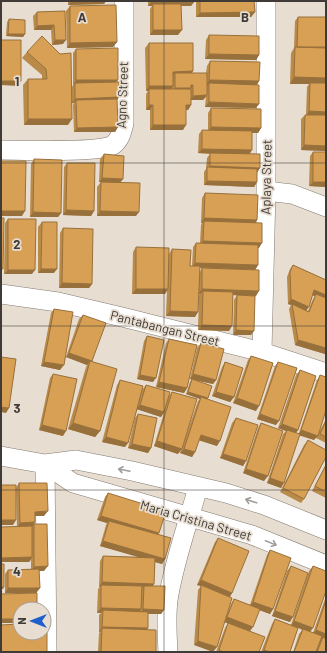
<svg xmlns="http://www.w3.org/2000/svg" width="327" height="653" viewBox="0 0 327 653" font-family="Barlow,sans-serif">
	<rect width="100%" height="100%" fill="#e7ddd1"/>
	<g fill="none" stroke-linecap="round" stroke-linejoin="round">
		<g stroke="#847b70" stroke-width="20">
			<path id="minor" d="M 1,150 C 21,150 99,153 113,145 C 120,140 122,132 124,123 L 124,1
				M 266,191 L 292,194 L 326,207
				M 1,294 L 58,302 L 122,317 L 262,352 L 326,373
				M 262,352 L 266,191 L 266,1
				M 1,456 L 45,464 L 76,460 L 132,471 L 226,493 L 264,505 L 326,530
				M 45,464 L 73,483 L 252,535 L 326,565
				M 45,464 L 47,652
				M 168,652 C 167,635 166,617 168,600 C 174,561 188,524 198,487"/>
		</g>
		<use href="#minor" stroke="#fff" stroke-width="19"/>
	</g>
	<path fill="#ba8a49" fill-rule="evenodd" d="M 68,1 L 106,1 L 104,4 L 68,5 Z
		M 148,1 L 194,1 L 194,2 L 191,6 L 181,6 L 178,35 L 150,35 L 150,9 L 152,6 L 148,6 Z
		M 196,1 L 254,1 L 255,12 L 251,17 L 196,17 Z
		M 70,6 L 117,42 L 113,47 L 67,48 L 66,11 Z
		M 65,11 L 63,44 L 52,45 L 51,30 L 34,30 L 33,16 L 37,12 Z
		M 298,17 L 326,17 L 326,151 L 301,150 L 301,119 L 305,115 L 306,115 L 307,87 L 309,84 L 290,84 L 291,53 L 294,48 L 295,21 Z
		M 9,19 L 25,34 L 23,37 L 6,36 L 7,22 Z
		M 209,35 L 259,55 L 256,60 L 205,59 L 206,40 Z
		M 149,43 L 193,71 L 192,73 L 206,73 L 207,66 L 210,61 L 259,81 L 257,85 L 256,108 L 205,107 L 206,97 L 203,100 L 191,100 L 191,105 L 188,110 L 186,110 L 183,130 L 150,130 L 150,110 L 146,110 L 146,94 L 148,91 L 146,91 L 145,48 Z
		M 76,49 L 116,82 L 119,97 L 117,100 L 118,127 L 115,132 L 74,132 L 73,105 L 74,103 L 72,103 L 68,125 L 24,125 L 23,85 L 28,79 L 42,79 L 42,75 L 22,58 L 27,52 L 72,87 L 73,85 L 73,53 Z
		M 211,108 L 261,128 L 258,133 L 252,133 L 249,154 L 257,171 L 257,182 L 254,187 L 204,185 L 204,172 L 206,169 L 207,158 L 210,154 L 198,153 L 199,134 L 202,130 L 208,130 L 208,113 Z
		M 313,152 L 326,152 L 326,187 L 309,186 L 310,156 Z
		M 104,154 L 123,179 L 120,182 L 136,216 L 97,216 L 97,187 L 101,182 L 99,182 L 100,159 Z
		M 34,159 L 61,213 L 58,217 L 30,217 L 31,164 Z
		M 67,163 L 94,211 L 91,216 L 63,215 L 64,167 Z
		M 205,193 L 257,220 L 256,223 L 258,247 L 258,265 L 255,270 L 200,268 L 200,272 L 202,268 L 256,296 L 255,296 L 251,335 L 233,335 L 234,300 L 237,295 L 233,295 L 229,331 L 198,330 L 199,295 L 200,294 L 199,294 L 195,317 L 166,316 L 167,290 L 165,294 L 132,294 L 133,252 L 136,247 L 169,254 L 172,249 L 190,266 L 192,266 L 193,247 L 196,243 L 200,243 L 201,225 L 202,223 L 201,223 L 202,198 Z
		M 8,219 L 32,274 L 4,274 L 5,223 Z
		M 42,222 L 54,273 L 38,273 L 38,227 Z
		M 63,228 L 92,284 L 89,288 L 59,288 L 60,233 Z
		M 293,265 L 326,280 L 326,352 L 325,354 L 295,345 L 289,309 L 291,305 L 288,304 L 287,277 L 290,269 ZM 313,295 L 315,296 L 313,299 L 308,311 L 306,310 Z
		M 54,309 L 60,370 L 41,366 L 51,313 Z
		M 83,315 L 92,361 L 100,431 L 95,437 L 68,429 L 86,367 L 87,365 L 66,357 L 79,319 Z
		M 147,336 L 153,382 L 137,379 L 144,341 Z
		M 169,339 L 187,388 L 184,393 L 156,387 L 166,343 Z
		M 201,343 L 216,380 L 213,384 L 190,379 L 197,348 Z
		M 251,356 L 256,411 L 233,403 L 248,360 Z
		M 225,362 L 234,397 L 230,402 L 212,396 L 222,367 Z
		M 278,362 L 276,425 L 257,419 L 275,366 Z
		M 300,370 L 298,430 L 296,433 L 299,433 L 317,380 L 320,375 L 314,440 L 300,435 L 281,488 L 267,483 L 283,434 L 286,431 L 278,428 L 296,375 Z
		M 53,374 L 63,436 L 39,430 L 50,378 Z
		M 192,379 L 207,399 L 217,446 L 199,440 L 195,452 L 192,457 L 180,453 L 198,401 L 200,399 L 186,394 L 190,382 Z
		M 120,380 L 140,398 L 142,390 L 146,385 L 169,396 L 172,392 L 178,454 L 154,446 L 164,413 L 161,417 L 137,409 L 125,447 L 102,442 L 117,385 Z
		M 138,414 L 151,448 L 148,453 L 128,448 L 135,418 Z
		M 236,418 L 246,461 L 243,466 L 220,458 L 232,423 Z
		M 326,419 L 326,443 L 316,438 Z
		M 261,423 L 264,481 L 243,473 L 258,428 Z
		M 308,440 L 304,499 L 301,503 L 280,492 L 304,445 Z
		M 326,464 L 326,498 L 312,491 Z
		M 19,483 L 44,516 L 35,516 L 35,522 L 34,524 L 44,571 L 39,571 L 40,588 L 36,593 L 5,593 L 5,574 L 8,570 L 31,569 L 31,560 L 29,562 L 1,562 L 1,527 L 17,527 L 16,488 Z
		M 108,493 L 158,534 L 165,559 L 162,564 L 155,562 L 154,584 L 153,586 L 164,610 L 161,614 L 148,614 L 148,628 L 147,630 L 156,652 L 98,652 L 99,633 L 100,632 L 99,632 L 99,615 L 101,613 L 97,613 L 98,589 L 100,587 L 99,587 L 100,561 L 103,556 L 140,557 L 100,546 L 106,525 L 107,523 L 97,520 L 105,497 Z
		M 218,538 L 232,593 L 230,597 L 226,618 L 231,604 L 234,599 L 250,605 L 267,555 L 270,550 L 273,609 L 270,614 L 259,610 L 250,631 L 259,652 L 216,652 L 225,628 L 228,623 L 224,622 L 194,645 L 198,590 L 201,586 L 197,585 L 215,542 Z
		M 291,566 L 290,622 L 272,616 L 287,571 Z
		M 313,566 L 310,632 L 313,633 L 326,596 L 326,652 L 293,652 L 299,634 L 302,630 L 298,628 L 290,652 L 261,652 L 272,624 L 275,619 L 291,625 L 309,571 Z"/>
	<path fill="#97703c" d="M 71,1 L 106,1 L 104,4 L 68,5 Z
		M 151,2 L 194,2 L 191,6 L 153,6 L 153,4 L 152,6 L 148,6 Z
		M 255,12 L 251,17 L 196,17 L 200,13 Z
		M 54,25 L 51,30 L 34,30 L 37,26 Z
		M 153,30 L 182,30 L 178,35 L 150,35 Z
		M 8,34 L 25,34 L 23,37 L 6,36 Z
		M 55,40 L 66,40 L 63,44 L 52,45 Z
		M 117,42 L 113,47 L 67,48 L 70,43 Z
		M 209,54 L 259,55 L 256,60 L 205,59 Z
		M 193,71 L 190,76 L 175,73 L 173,76 L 173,72 Z
		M 294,77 L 326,78 L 326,84 L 310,83 L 309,84 L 290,84 Z
		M 76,80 L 118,80 L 115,85 L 75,83 L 73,85 Z
		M 209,80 L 259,81 L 256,86 L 209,83 L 208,85 L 206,85 Z
		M 1,81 L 21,81 L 18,86 L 1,85 Z
		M 191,85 L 193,85 L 190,90 L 172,93 L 175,88 Z
		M 149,86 L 173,86 L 170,91 L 149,89 L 148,91 L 146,91 Z
		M 207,95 L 203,100 L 190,100 L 193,96 Z
		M 119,97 L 116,102 L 76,100 L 74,103 L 72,103 L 75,99 Z
		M 209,102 L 259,104 L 256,108 L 205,107 Z
		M 149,105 L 153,105 L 150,110 L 146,110 Z
		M 186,105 L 191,105 L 188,110 L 183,110 Z
		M 309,111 L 326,112 L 326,116 L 306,116 Z
		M 28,119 L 72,119 L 68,125 L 24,125 Z
		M 153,125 L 186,125 L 183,130 L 150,130 Z
		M 118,127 L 115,132 L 74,132 L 77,128 Z
		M 211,127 L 261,128 L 258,133 L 208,132 Z
		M 304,145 L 326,146 L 326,151 L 301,150 Z
		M 202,149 L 252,150 L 249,155 L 198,153 Z
		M 210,166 L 260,168 L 257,173 L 207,170 Z
		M 102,178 L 123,179 L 120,183 L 99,182 Z
		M 207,181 L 257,182 L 254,187 L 204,185 Z
		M 313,182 L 326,182 L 326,187 L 309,186 Z
		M 66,210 L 94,211 L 91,216 L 63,215 Z
		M 1,211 L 25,211 L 22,216 L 1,216 Z
		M 100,211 L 139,212 L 136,216 L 97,216 Z
		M 33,212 L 61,213 L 58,217 L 30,217 Z
		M 204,218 L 257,220 L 254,225 L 204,221 L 202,223 L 201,223 Z
		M 203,241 L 262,243 L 259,248 L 200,245 Z
		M 195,263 L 258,265 L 255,270 L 192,267 Z
		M 41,269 L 57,269 L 54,273 L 38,273 Z
		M 8,270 L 35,270 L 32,274 L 4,274 Z
		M 62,283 L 92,284 L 89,288 L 59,288 Z
		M 136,289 L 168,289 L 165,294 L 132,294 Z
		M 202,289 L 259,291 L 256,296 L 203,294 L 203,291 L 200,294 L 198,294 Z
		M 314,290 L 326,295 L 326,301 L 316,294 L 315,296 L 311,295 Z
		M 291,299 L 309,307 L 305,312 L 292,304 L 291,305 L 288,304 Z
		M 170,311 L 198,312 L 195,317 L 166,316 Z
		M 202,325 L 232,326 L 229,331 L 198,330 Z
		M 236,330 L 254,331 L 251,335 L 233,335 Z
		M 298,340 L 326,348 L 326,352 L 325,354 L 295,345 Z
		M 69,353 L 92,361 L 90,361 L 87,365 L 66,357 Z
		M 44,362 L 64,365 L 60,370 L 41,366 Z
		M 193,374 L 216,380 L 213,384 L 190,379 Z
		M 140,375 L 156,378 L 153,382 L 137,379 Z
		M 159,382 L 187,388 L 184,393 L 156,387 Z
		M 188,392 L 208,398 L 206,401 L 201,397 L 200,399 L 186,394 Z
		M 216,392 L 234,397 L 230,402 L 212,396 Z
		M 237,398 L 259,406 L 256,411 L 233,403 Z
		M 140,405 L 164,412 L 161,417 L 136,409 Z
		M 1,407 L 9,408 L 6,413 L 1,412 Z
		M 260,414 L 279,421 L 276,425 L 257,419 Z
		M 73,423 L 100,431 L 95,437 L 68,429 Z
		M 282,424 L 298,430 L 295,434 L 287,430 L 286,431 L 278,428 Z
		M 42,425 L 66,431 L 63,436 L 39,430 Z
		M 301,430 L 318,436 L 314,440 L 298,435 Z
		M 201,435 L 220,441 L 217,446 L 198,440 Z
		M 106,437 L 128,443 L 125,447 L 102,442 Z
		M 157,441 L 182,449 L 178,454 L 154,446 Z
		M 132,444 L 151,448 L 148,453 L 128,448 Z
		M 184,449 L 195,452 L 192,457 L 180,453 Z
		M 223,454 L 246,461 L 243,466 L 220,458 Z
		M 246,469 L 268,476 L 264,481 L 243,473 Z
		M 270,478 L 284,483 L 281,488 L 267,483 Z
		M 48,511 L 44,516 L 32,516 L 35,512 Z
		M 101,516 L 159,533 L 156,538 L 109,521 L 107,523 L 97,520 Z
		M 1,520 L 16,520 L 13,525 L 1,525 Z
		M 35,522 L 32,527 L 17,527 L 20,523 Z
		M 103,541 L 165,559 L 162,564 L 100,546 Z
		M 32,557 L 29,562 L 1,562 L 1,558 Z
		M 48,566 L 44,571 L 31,571 L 34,567 Z
		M 201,580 L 232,593 L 229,598 L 201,585 L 201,586 L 197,585 Z
		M 102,582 L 154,584 L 151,588 L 144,586 L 142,588 L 101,587 L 101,585 L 100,587 L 99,587 Z
		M 1,587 L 4,587 L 3,589 L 1,589 Z
		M 8,588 L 40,588 L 36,593 L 5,593 Z
		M 253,602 L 273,609 L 270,614 L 249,606 Z
		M 101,608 L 141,609 L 138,614 L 103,610 L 101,613 L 97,613 Z
		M 143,609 L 164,610 L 161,614 L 140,614 Z
		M 275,611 L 293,617 L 290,622 L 272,616 Z
		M 227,617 L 253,627 L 250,631 L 224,622 Z
		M 1,619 L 20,619 L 20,623 L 1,623 Z
		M 294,621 L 313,628 L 310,632 L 291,625 Z
		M 102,627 L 148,628 L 145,633 L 102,628 L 100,632 L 99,632 Z
		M 316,630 L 326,634 L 326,640 L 312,635 Z
		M 198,641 L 217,647 L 213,652 L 194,645 Z
		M 264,650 L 270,652 L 262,652 Z"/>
	<path fill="#d8a055" stroke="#97703c" d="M 151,1 L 194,1 L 194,2 L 151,2 Z
		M 200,1 L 254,1 L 255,12 L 200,13 Z
		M 153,4 L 181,4 L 182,30 L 153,30 Z
		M 116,5 L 117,42 L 70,43 L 70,6 Z
		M 65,11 L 66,40 L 55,40 L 54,25 L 37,26 L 37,12 Z
		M 298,17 L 326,17 L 326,47 L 297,47 Z
		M 9,19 L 25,20 L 25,34 L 8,34 Z
		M 209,35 L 259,36 L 259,55 L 209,54 Z
		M 42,36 L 60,54 L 71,53 L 72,119 L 28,119 L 28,79 L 47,79 L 46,69 L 27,52 Z
		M 1,40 L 21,40 L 21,81 L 1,81 Z
		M 149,43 L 193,43 L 193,71 L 173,72 L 173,86 L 149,86 Z
		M 295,47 L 326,48 L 326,78 L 294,77 Z
		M 118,48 L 118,80 L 76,80 L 76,49 Z
		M 210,61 L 260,62 L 259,81 L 209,80 Z
		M 175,73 L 207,73 L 207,95 L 193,96 L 193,85 L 191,85 L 191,88 L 175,88 Z
		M 119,82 L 119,97 L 75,99 L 75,83 Z
		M 209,83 L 259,85 L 259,104 L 209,102 Z
		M 310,83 L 326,83 L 326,112 L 309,111 Z
		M 149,89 L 191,89 L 191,105 L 186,105 L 186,125 L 153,125 L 153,105 L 149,105 Z
		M 117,99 L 118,127 L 77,128 L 76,100 Z
		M 211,108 L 261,109 L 261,128 L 211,127 Z
		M 305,115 L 326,115 L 326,146 L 304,145 Z
		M 202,130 L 252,131 L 252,150 L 202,149 Z
		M 313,152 L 326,152 L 326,182 L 313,182 Z
		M 210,153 L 260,154 L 260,168 L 210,166 Z
		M 104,154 L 124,156 L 123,179 L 102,178 Z
		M 34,159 L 62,160 L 61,213 L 33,212 Z
		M 1,161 L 26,161 L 25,211 L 1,211 Z
		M 67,163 L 95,163 L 94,211 L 66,210 Z
		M 207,167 L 257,169 L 257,182 L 207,181 Z
		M 101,182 L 140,183 L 139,212 L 100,211 Z
		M 205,193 L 258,195 L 257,220 L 204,218 Z
		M 1,218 L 4,218 L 3,269 L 1,269 Z
		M 8,219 L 36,219 L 35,270 L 8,270 Z
		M 204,221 L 262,223 L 262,243 L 203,241 Z
		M 42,222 L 57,222 L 57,269 L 41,269 Z
		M 63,228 L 93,229 L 92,284 L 62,283 Z
		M 196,243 L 258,245 L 258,265 L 195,263 Z
		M 136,247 L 169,248 L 168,289 L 136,289 Z
		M 172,249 L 191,250 L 190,266 L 200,266 L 198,312 L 170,311 Z
		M 293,265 L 326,280 L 326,295 L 314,290 L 309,307 L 291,299 L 290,272 Z
		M 202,268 L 259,270 L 259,291 L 202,289 Z
		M 203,291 L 233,292 L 232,326 L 202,325 Z
		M 316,294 L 326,298 L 326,348 L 298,340 L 292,304 L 309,312 Z
		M 237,295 L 255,296 L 254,331 L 236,330 Z
		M 54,309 L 73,312 L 64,365 L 44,362 Z
		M 83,315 L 106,323 L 92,361 L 69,353 Z
		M 147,336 L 164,340 L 156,378 L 140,375 Z
		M 169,339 L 197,345 L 187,388 L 159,382 Z
		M 201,343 L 224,349 L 216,380 L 193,374 Z
		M 251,356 L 273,363 L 259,406 L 237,398 Z
		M 1,357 L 16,359 L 9,408 L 1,407 Z
		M 90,361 L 117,369 L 100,431 L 73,423 Z
		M 225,362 L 243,368 L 234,397 L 216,392 Z
		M 278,362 L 297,368 L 279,421 L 260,414 Z
		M 300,370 L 316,376 L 298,430 L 282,424 Z
		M 53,374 L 77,379 L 66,431 L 42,425 Z
		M 320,375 L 326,377 L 326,410 L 318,436 L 301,430 Z
		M 192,379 L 212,386 L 208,398 L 188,392 Z
		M 120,380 L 143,386 L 128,443 L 106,437 Z
		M 146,385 L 170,392 L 164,412 L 140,405 Z
		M 172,392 L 197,399 L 182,449 L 157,441 Z
		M 201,397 L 231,407 L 220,441 L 201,435 L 195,452 L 184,449 Z
		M 138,414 L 157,418 L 151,448 L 132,444 Z
		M 236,418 L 258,425 L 246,461 L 223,454 Z
		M 326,421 L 326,437 L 320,434 Z
		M 261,423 L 283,431 L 268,476 L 246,469 Z
		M 287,430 L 300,434 L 284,483 L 270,478 Z
		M 308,440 L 326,450 L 326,457 L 304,499 L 283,488 Z
		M 326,465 L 326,492 L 315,486 Z
		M 19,483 L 47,483 L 48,511 L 35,512 L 35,522 L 20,523 Z
		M 1,485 L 16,485 L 16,520 L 1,520 Z
		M 108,493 L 166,511 L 159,533 L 101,516 Z
		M 109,521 L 171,538 L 165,559 L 103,541 Z
		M 34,524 L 47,524 L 48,566 L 34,567 Z
		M 32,526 L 32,557 L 1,558 L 1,527 Z
		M 218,538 L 249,551 L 232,593 L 201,580 Z
		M 270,550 L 291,558 L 273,609 L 253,602 Z
		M 103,556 L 155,558 L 154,584 L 102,582 Z
		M 1,564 L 4,564 L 4,587 L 1,587 Z
		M 291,566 L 308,573 L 293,617 L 275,611 Z
		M 313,566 L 326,571 L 326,591 L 313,628 L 294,621 Z
		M 39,569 L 40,588 L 8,588 L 8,570 Z
		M 101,585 L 142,586 L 141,609 L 101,608 Z
		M 201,585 L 232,598 L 217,647 L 198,641 Z
		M 144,586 L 165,586 L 164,610 L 143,609 Z
		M 37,593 L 37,609 L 20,609 L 20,619 L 1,619 L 1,594 Z
		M 234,599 L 260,609 L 253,627 L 227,617 Z
		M 326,600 L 326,634 L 316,630 Z
		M 103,610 L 148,612 L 148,628 L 102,627 Z
		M 275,619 L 298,628 L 290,652 L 270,652 L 264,650 Z
		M 228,623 L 265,637 L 259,652 L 223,652 L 219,650 Z
		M 20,624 L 20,633 L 44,633 L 44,624 L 47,624 L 47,652 L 1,652 L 1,625 Z
		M 102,628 L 156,630 L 156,652 L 101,652 Z
		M 303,629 L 322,636 L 316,652 L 294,652 Z
		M 323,637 L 326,639 L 326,652 L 317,652 Z"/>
	<defs><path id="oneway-shaft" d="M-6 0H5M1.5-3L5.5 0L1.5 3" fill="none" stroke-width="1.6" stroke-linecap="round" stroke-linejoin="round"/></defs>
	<g stroke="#a09d9b">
		<use href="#oneway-shaft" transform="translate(124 470) rotate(-168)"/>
		<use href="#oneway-shaft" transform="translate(251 501) rotate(-162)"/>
		<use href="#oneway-shaft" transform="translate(271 543) rotate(22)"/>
	</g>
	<path fill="none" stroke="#403b37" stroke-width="1" stroke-opacity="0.55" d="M 164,1 L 164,652M 1,163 L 326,163M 1,326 L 326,326M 1,490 L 326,490"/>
	<g text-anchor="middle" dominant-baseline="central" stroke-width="3.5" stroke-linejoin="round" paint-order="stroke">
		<g font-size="13" fill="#403b37" stroke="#e7ddd1">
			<text transform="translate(122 95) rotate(-88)">Agno Street</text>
			<text transform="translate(266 177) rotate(-89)">Aplaya Street</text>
			<text transform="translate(165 328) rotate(14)">Pantabangan Street</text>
			<text transform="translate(196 520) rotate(16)">Maria Cristina Street</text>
		</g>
	</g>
	<g font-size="13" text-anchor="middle" font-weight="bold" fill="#403b37" stroke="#e7ddd1" stroke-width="3.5" stroke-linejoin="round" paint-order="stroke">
		<text x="82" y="22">A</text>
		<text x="245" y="22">B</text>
		<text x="17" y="86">1</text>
		<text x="17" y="249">2</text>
		<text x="17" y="413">3</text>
		<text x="17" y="576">4</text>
	</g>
	<rect width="327" height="653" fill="none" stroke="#403b37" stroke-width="4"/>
	<g transform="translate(32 621) rotate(270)"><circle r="19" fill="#e7ddd1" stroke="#a49c93"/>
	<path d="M0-3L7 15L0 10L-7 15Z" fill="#1e5fcb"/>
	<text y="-6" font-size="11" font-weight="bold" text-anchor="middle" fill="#403b37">N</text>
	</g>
</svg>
